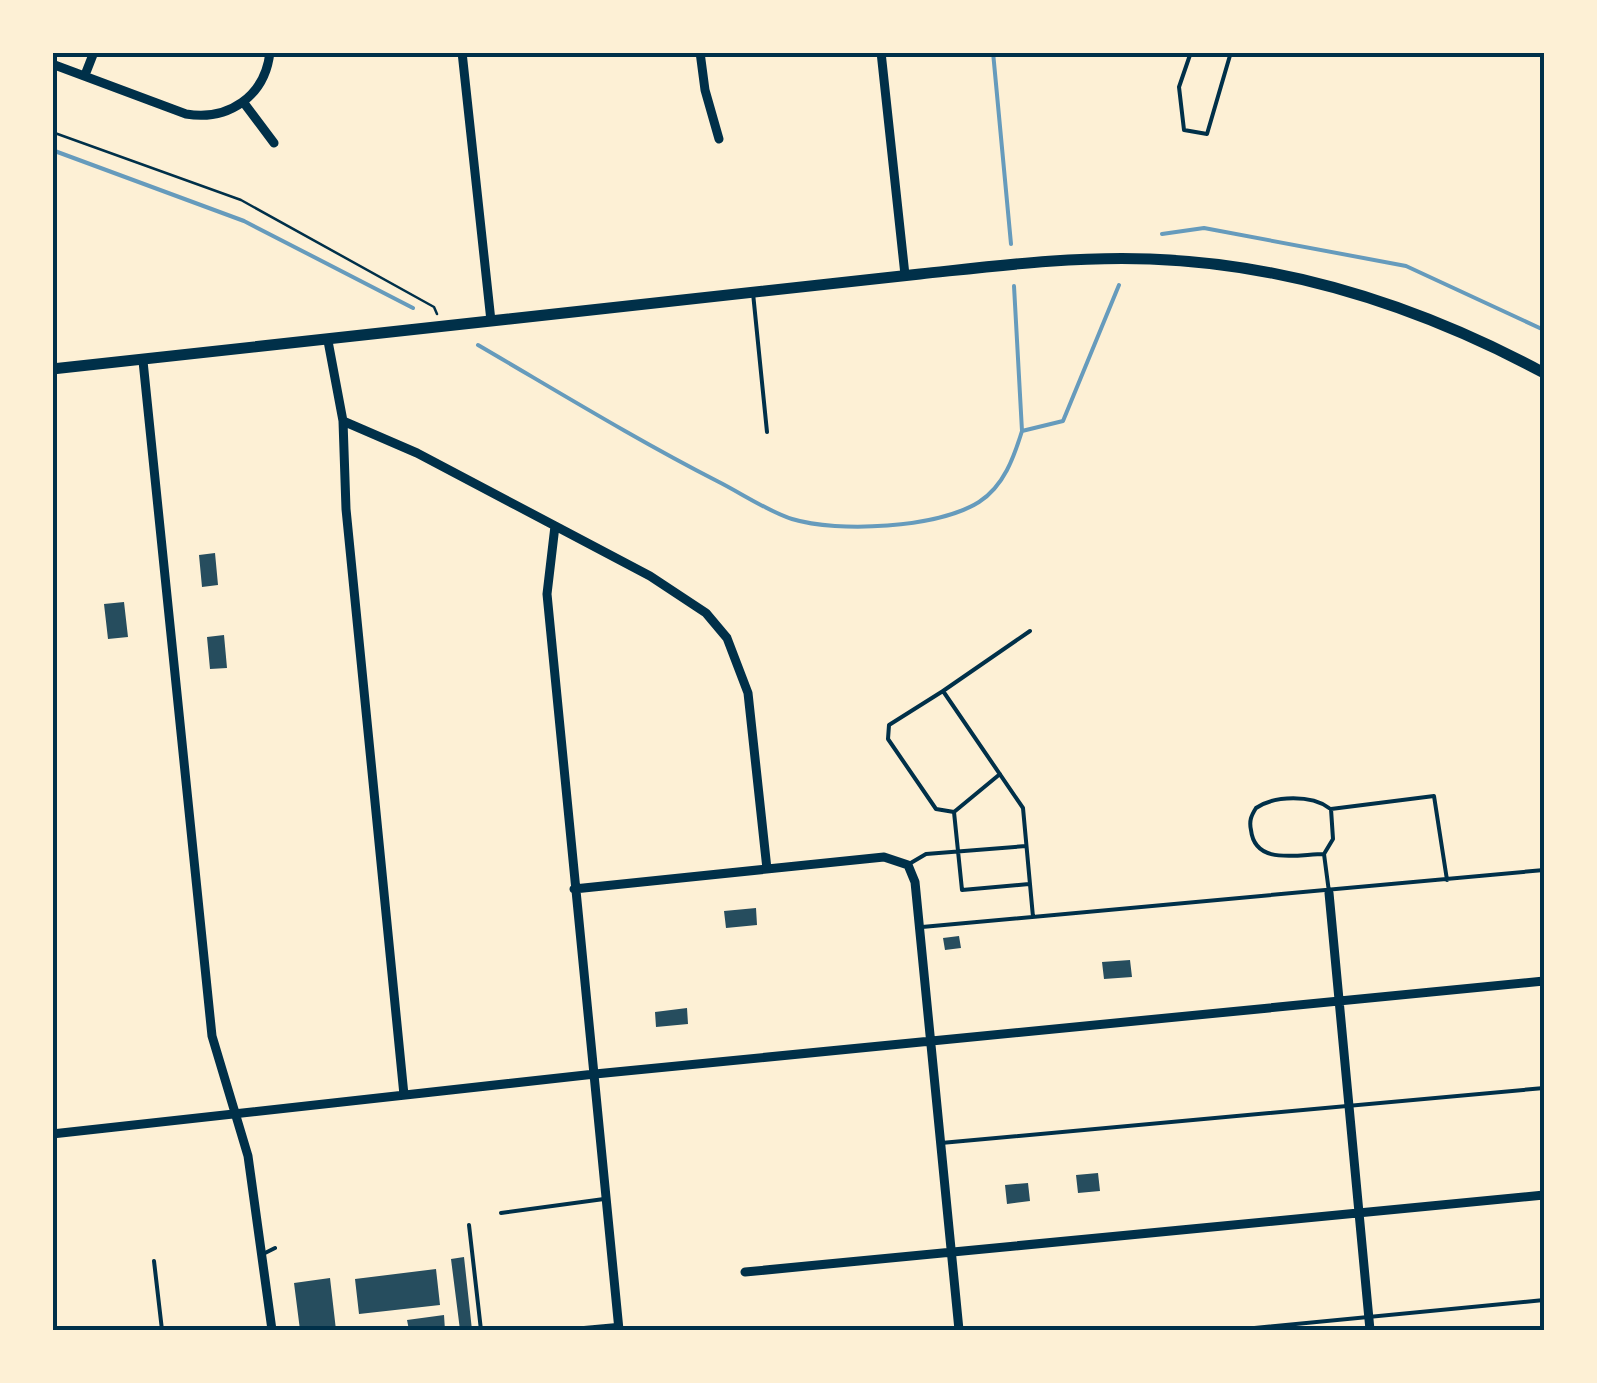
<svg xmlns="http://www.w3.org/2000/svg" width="1597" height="1383" viewBox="0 0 1597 1383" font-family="'Public Sans',sans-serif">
	<rect width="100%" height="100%" fill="#fdf0d5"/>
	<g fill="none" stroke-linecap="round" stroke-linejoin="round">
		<path stroke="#669bbc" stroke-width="4" d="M 993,52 L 1011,244
			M 52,150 L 244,221 L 413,308
			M 1162,234 L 1204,228 L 1406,266 L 1544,330
			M 1014,286 L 1022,431
			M 478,345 C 557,391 635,439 717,481 C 741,493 767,511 792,519 C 838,533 938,528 979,502 C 1004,486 1014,457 1022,431 L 1063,421 L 1119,285"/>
	</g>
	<path fill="#264d5e" d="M 215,553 L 218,585 L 202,587 L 199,555 Z
		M 124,602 L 128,637 L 108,639 L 104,604 Z
		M 224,635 L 227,668 L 210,669 L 207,637 Z
		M 756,908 L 757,925 L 726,928 L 724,911 Z
		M 959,936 L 961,948 L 945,950 L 943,938 Z
		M 1130,960 L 1132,977 L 1104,979 L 1102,962 Z
		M 687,1008 L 688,1024 L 656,1027 L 655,1012 Z
		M 1098,1173 L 1100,1191 L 1078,1193 L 1076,1175 Z
		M 1028,1183 L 1030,1201 L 1007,1204 L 1005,1185 Z
		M 464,1257 L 472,1330 L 460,1330 L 451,1259 Z
		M 436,1269 L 440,1305 L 359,1314 L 355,1279 Z
		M 330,1278 L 336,1330 L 300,1330 L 294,1283 Z
		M 444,1315 L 445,1330 L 409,1330 L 407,1320 Z"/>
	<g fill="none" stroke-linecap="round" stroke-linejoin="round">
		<path stroke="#003049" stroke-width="2.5" d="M 52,132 L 241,200 L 434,307 L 437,314"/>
		<path stroke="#003049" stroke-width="4" d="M 1191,52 L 1179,87 L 1184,130 L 1207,134 L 1231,52
			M 753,293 L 767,432
			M 1030,631 L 943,691 L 1023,808 L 1033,917
			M 943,691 L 889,725 L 888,739 L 936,809 L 954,812 L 1000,774
			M 954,812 L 962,890 L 1029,884
			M 1324,854 C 1298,854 1255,866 1251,830 C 1249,821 1251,816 1256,808 C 1275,795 1312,795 1329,808
			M 909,864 L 926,854 L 1026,846
			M 1329,892 L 1324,854 L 1333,839 L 1331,809 L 1434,796 L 1447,880
			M 922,927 L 1544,870
			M 941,1143 L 1544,1088
			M 501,1213 L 604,1199
			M 469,1225 L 481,1330
			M 265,1253 L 275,1248
			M 154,1261 L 162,1330
			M 562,1330 L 617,1325
			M 1234,1330 L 1544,1300"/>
		<path stroke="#003049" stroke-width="9" d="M 462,52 L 491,321
			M 700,52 L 705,90 L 719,139
			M 881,52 L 905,275
			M 52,64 L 186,114 C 228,121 265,97 270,52
			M 85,75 L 94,52
			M 244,103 L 274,143
			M 328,341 L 343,421 L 346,509 L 404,1095
			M 143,361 L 212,1036 L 248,1156 L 272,1330
			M 343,421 L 417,453 L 650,576 L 706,613 L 727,638 L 748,693 L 767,869
			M 555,526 L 547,594 L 619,1330
			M 574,889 L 884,857 L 908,865 L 915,882 L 959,1330
			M 1329,893 L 1370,1330
			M 52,1134 L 595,1074 L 1544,981
			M 745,1272 L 1544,1195"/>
		<path stroke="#003049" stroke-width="11" d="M 52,369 L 920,274 C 996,266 1073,256 1150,259 C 1289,264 1423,308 1544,373"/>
	</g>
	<rect width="1597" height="1383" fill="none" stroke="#fdf0d5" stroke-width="110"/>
	<rect x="55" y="55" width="1487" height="1273" fill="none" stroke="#003049" stroke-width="4"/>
</svg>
